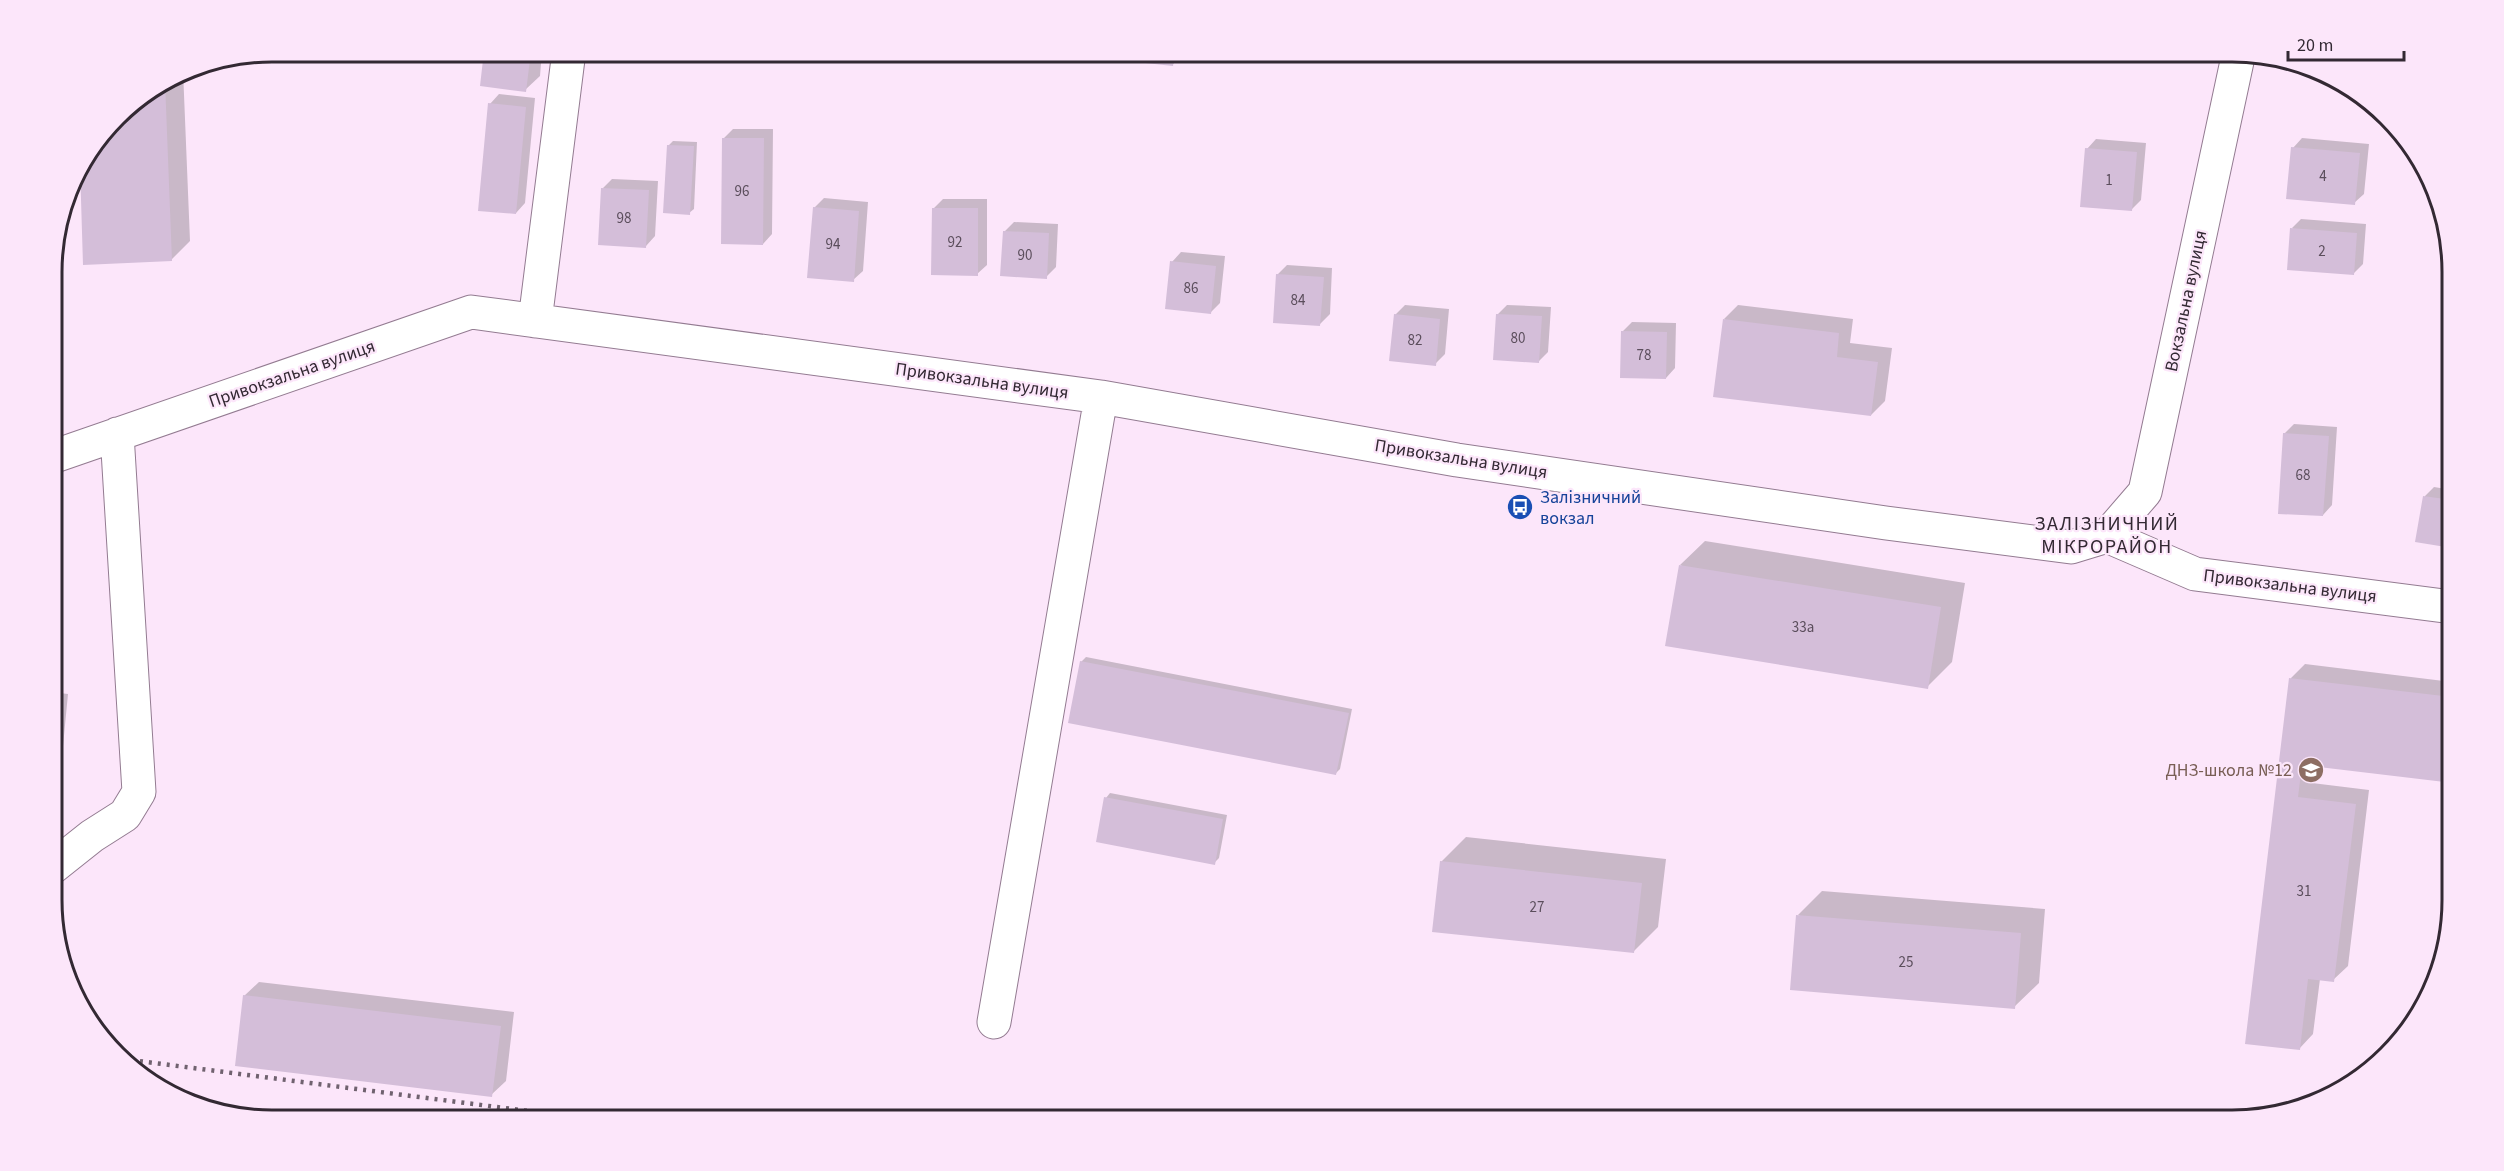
<svg xmlns="http://www.w3.org/2000/svg" width="2504" height="1171" viewBox="0 0 2504 1171" font-family="'Source Sans 3',sans-serif">
	<rect width="100%" height="100%" fill="#fce6fa"/>
	<path fill="#0003" d="M 485,51 L 542,51 L 540,76 L 525,90 Z
		M 1130,51 L 1183,51 L 1182,55 L 1173,64 Z
		M 183,70 L 190,241 L 171,260 L 85,263 L 81,164 L 126,106 Z
		M 499,94 L 535,98 L 525,203 L 516,213 L 490,104 Z
		M 733,129 L 773,129 L 772,234 L 763,244 L 723,139 Z
		M 2302,138 L 2369,144 L 2364,194 L 2354,203 L 2293,148 Z
		M 2096,139 L 2146,143 L 2141,200 L 2132,209 L 2087,149 Z
		M 673,141 L 697,142 L 694,209 L 689,213 L 668,146 Z
		M 612,179 L 658,181 L 655,236 L 646,246 L 603,188 Z
		M 824,198 L 868,202 L 863,271 L 853,280 L 814,208 Z
		M 943,199 L 987,199 L 987,265 L 977,274 L 933,209 Z
		M 2301,219 L 2366,224 L 2363,264 L 2353,274 L 2292,228 Z
		M 1014,222 L 1058,224 L 1056,267 L 1046,277 L 1004,232 Z
		M 1181,252 L 1225,256 L 1220,303 L 1211,312 L 1172,262 Z
		M 1287,265 L 1332,268 L 1330,314 L 1320,324 L 1277,275 Z
		M 1405,305 L 1449,309 L 1445,354 L 1435,364 L 1395,315 Z
		M 1507,305 L 1551,307 L 1548,352 L 1539,361 L 1497,315 Z
		M 1738,305 L 1853,319 L 1850,343 L 1892,348 L 1885,401 L 1871,415 L 1724,319 Z
		M 1632,322 L 1676,323 L 1675,368 L 1666,378 L 1622,332 Z
		M 2294,424 L 2337,427 L 2332,505 L 2323,515 L 2284,434 Z
		M 2434,487 L 2452,490 L 2452,547 L 2417,541 L 2425,496 Z
		M 1705,541 L 1965,583 L 1952,662 L 1927,687 L 1680,565 Z
		M 1086,657 L 1352,709 L 1340,769 L 1336,773 L 1081,662 Z
		M 2305,664 L 2452,682 L 2453,782 L 2314,765 L 2312,783 L 2369,790 L 2348,966 L 2333,980 L 2320,979 L 2313,1034 L 2299,1049 L 2291,678 Z
		M 52,692 L 68,694 L 63,746 L 54,755 Z
		M 1110,793 L 1227,815 L 1219,858 L 1214,863 L 1106,798 Z
		M 1466,837 L 1666,859 L 1658,927 L 1633,952 L 1441,862 Z
		M 1822,891 L 2045,909 L 2039,983 L 2014,1007 L 1798,915 Z
		M 259,982 L 514,1012 L 506,1081 L 491,1095 L 244,996 Z"/>
	<path fill="#d4bed9" d="M 484,51 L 531,51 L 526,92 L 480,86 Z
		M 1128,51 L 1175,51 L 1173,66 L 1127,61 Z
		M 2318,68 L 2323,72 L 2332,79 L 2316,77 Z
		M 165,81 L 172,261 L 83,265 L 80,166 L 126,106 Z
		M 488,103 L 526,107 L 516,214 L 478,211 Z
		M 722,138 L 764,138 L 763,245 L 721,244 Z
		M 667,145 L 694,146 L 690,215 L 663,213 Z
		M 2291,147 L 2360,153 L 2355,205 L 2286,199 Z
		M 2085,148 L 2137,152 L 2132,211 L 2080,207 Z
		M 601,188 L 649,190 L 646,248 L 598,245 Z
		M 813,207 L 859,211 L 854,282 L 807,278 Z
		M 932,208 L 978,208 L 978,276 L 931,275 Z
		M 2290,228 L 2357,233 L 2354,275 L 2287,270 Z
		M 1003,231 L 1049,233 L 1047,279 L 1000,276 Z
		M 1170,261 L 1216,266 L 1211,314 L 1165,309 Z
		M 1276,274 L 1324,277 L 1320,326 L 1273,323 Z
		M 1394,314 L 1440,319 L 1436,366 L 1389,361 Z
		M 1496,314 L 1542,316 L 1539,363 L 1493,360 Z
		M 1723,319 L 1839,333 L 1837,357 L 1878,362 L 1871,416 L 1713,397 Z
		M 1621,331 L 1667,332 L 1666,379 L 1620,378 Z
		M 2283,433 L 2329,436 L 2323,516 L 2278,514 Z
		M 2423,496 L 2452,500 L 2452,548 L 2415,542 Z
		M 1679,565 L 1941,607 L 1928,689 L 1665,646 Z
		M 1080,661 L 1349,713 L 1336,775 L 1068,723 Z
		M 2289,678 L 2452,697 L 2453,783 L 2302,765 L 2298,797 L 2356,804 L 2334,982 L 2308,979 L 2300,1050 L 2245,1044 Z
		M 52,702 L 59,703 L 54,758 L 53,758 Z
		M 1104,797 L 1223,819 L 1215,865 L 1096,842 Z
		M 1440,861 L 1642,883 L 1634,953 L 1432,932 Z
		M 1796,915 L 2021,933 L 2015,1009 L 1790,990 Z
		M 243,995 L 501,1026 L 492,1097 L 235,1066 Z"/>
	<g fill="none" stroke-linecap="round" stroke-linejoin="round">
		<g stroke="#937b91" stroke-width="35">
			<path id="minor" d="M 535,321 L 569,51
				M 52,457 L 471,312 L 1101,397 L 1457,460 L 1886,523 L 2071,547 L 2107,536 L 2195,574 L 2452,607
				M 2107,536 L 2145,492 L 2239,52
				M 53,867 L 92,836 L 125,815 L 139,792 L 117,434
				M 994,1022 L 1101,397"/>
		</g>
		<use href="#minor" stroke="#fff" stroke-width="33"/>
		<path stroke="#70626f" stroke-width="4.5" stroke-dasharray="3 6" stroke-linecap="butt" d="M 131,1060 L 598,1120"/>
	</g>
	<defs>
		<g id="bus-disc" transform="scale(1.35)"><circle r="9.5" fill="#1a4fb4" stroke="#fce6fa"/><path d="M-5-6H5V4H4V6H2V4H-2V6H-4V4H-5ZM-3.5-4V0h7V-4ZM-3.5 1.2v1.5H-2V1.2ZM2 1.2v1.5H3.5V1.2Z" fill="#fff"/></g>
		<g id="school-disc" transform="scale(1.35)"><circle r="9.5" fill="#8d6e63" stroke="#fce6fa"/><path d="M0-5L7-2L0 1L-7-2ZM-4 1L0 2.5L4 1V4Q0 6-4 4Z" fill="#fff"/></g>
	</defs>
	<g fill-rule="evenodd">
		<use href="#bus-disc" x="1520" y="507"/>
		<use href="#school-disc" x="2311" y="770"/>
	</g>
	<g text-anchor="middle" dominant-baseline="central" stroke-width="4.5" stroke-linejoin="round" paint-order="stroke">
		<g font-size="15" fill="#5b4e5c">
			<text x="2323" y="176">4</text>
			<text x="2109" y="180">1</text>
			<text x="742" y="191">96</text>
			<text x="624" y="218">98</text>
			<text x="955" y="242">92</text>
			<text x="833" y="244">94</text>
			<text x="2322" y="251">2</text>
			<text x="1025" y="255">90</text>
			<text x="1191" y="288">86</text>
			<text x="1298" y="300">84</text>
			<text x="1518" y="338">80</text>
			<text x="1415" y="340">82</text>
			<text x="1644" y="355">78</text>
			<text x="2303" y="475">68</text>
			<text x="1803" y="627">33а</text>
			<text x="2304" y="891">31</text>
			<text x="1537" y="907">27</text>
			<text x="1906" y="962">25</text>
		</g>
		<g font-size="18" fill="#332933" stroke="#fce6fa">
			<text transform="translate(2186 301) rotate(-78)">Вокзальна вулиця</text>
			<text transform="translate(292 374) rotate(-19)">Привокзальна вулиця</text>
			<text transform="translate(982 381) rotate(8)">Привокзальна вулиця</text>
			<text transform="translate(1461 459) rotate(9)">Привокзальна вулиця</text>
			<text transform="translate(2290 586) rotate(7)">Привокзальна вулиця</text>
		</g>
		<g font-size="18" fill="#164399" stroke="#fce6fa" text-anchor="start">
			<text x="1540" y="497">Залізничний<tspan x="1540" dy="21">вокзал</tspan></text>
		</g>
		<g font-size="18" fill="#785e54" stroke="#fce6fa" text-anchor="end">
			<text x="2292" y="770">ДНЗ-школа №12</text>
		</g>
		<g font-size="20" letter-spacing="1.5" fill="#332933" stroke="#fce6fa">
			<text x="2107" y="524">ЗАЛІЗНИЧНИЙ<tspan x="2107" dy="23">МІКРОРАЙОН</tspan></text>
		</g>
	</g>
	<path d="M0 0H2504V1171H0ZM272 62H2232A210 210 0 0 1 2442 272V900A210 210 0 0 1 2232 1110H272A210 210 0 0 1 62 900V272A210 210 0 0 1 272 62Z" fill="#fce6fa" fill-rule="evenodd"/>
	<path fill="none" stroke="#332933" stroke-width="3" d="M272 62H2232A210 210 0 0 1 2442 272V900A210 210 0 0 1 2232 1110H272A210 210 0 0 1 62 900V272A210 210 0 0 1 272 62Z"/>
	<path d="M2288 51v9h116v-9" fill="none" stroke="#332933" stroke-width="3"/>
	<text x="2297" y="51" font-size="18" fill="#332933" stroke="#fce6fa" stroke-width="4.5" paint-order="stroke">20 m</text>
</svg>
